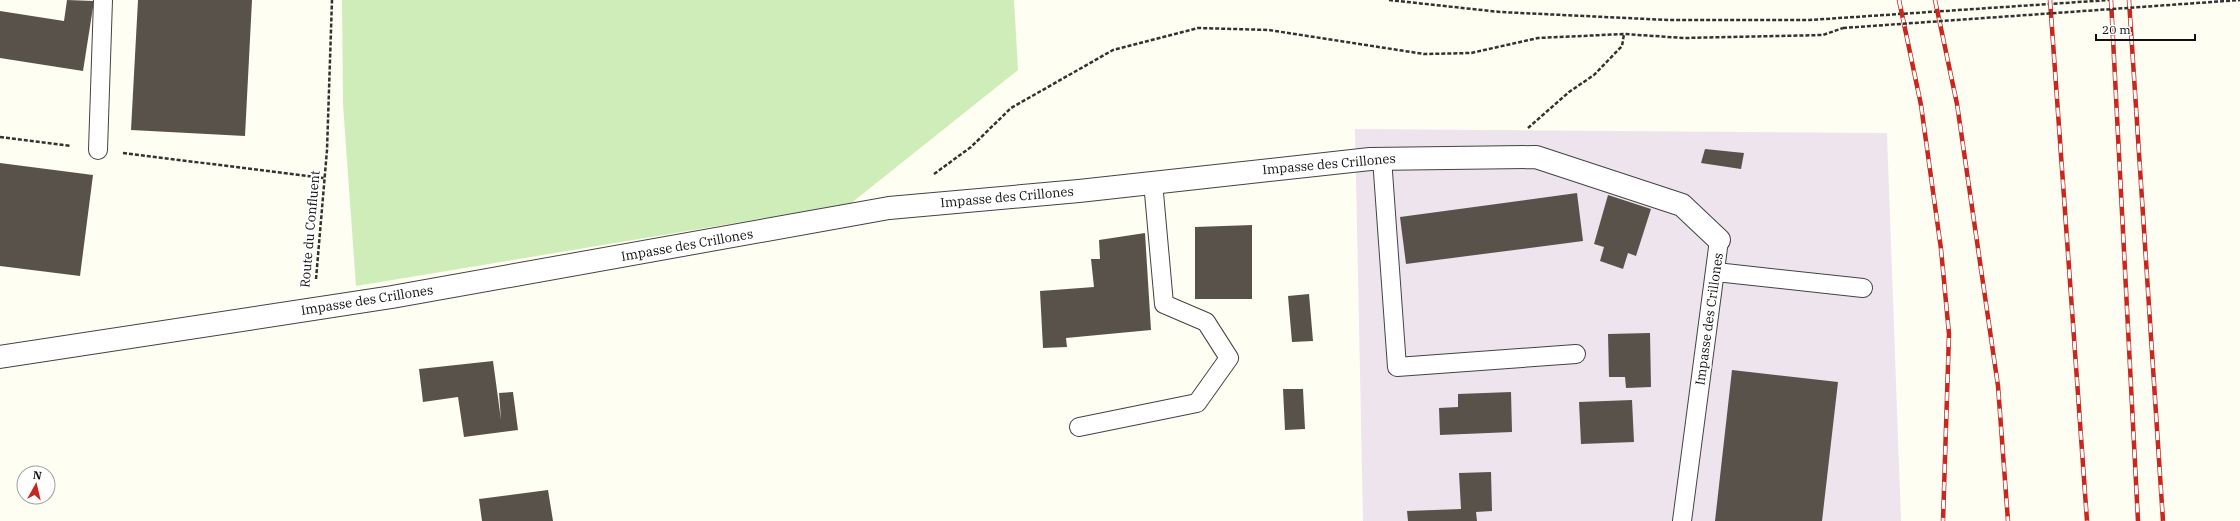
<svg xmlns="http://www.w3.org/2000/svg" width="2240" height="521" viewBox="0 0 2240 521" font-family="'IBM Plex Serif',serif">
	<rect width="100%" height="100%" fill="#fffef2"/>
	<path fill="#eee4ee" d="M 1355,129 L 1887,133 L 1901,521 L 1363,521 Z"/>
	<path fill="#cfedb9" d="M 342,0 L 1014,0 L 1018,70 L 850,204 L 356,286 L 343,104 Z"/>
	<path fill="#59524b" d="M 67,0 L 94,1 L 83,71 L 0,58 L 0,11 L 64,21 Z
		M 138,0 L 252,0 L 245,136 L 131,130 Z
		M 1705,149 L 1744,153 L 1741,169 L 1701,163 Z
		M 0,163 L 93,175 L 80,276 L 0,266 Z
		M 1577,193 L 1583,241 L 1406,264 L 1400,217 Z
		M 1608,195 L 1651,209 L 1636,256 L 1628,253 L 1623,269 L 1600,261 L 1604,247 L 1594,244 Z
		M 1252,225 L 1252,299 L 1195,299 L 1195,227 Z
		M 1145,233 L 1151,330 L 1066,338 L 1067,347 L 1043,348 L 1040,291 L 1094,287 L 1091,259 L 1100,259 L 1099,240 Z
		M 1309,294 L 1313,341 L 1292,342 L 1288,296 Z
		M 1650,333 L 1651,387 L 1626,388 L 1625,377 L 1609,377 L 1608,334 Z
		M 493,361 L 501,420 L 499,393 L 513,392 L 518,430 L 464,437 L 458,397 L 423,402 L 419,369 Z
		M 1732,370 L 1838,382 L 1822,521 L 1715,521 Z
		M 1283,389 L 1303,389 L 1305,429 L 1285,430 Z
		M 1511,392 L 1512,432 L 1440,435 L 1439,408 L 1458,407 L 1458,394 Z
		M 1632,400 L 1634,442 L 1581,444 L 1579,402 Z
		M 1491,472 L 1492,511 L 1476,512 L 1477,521 L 1408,521 L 1407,511 L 1461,509 L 1459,473 Z
		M 548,490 L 553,521 L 482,521 L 479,499 Z"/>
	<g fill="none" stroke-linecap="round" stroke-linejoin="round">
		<g stroke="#434343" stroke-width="20">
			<path id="lane" d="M 98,150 L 103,0
				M 1382,158 L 1397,367 L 1576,354
				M 1716,272 L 1863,288
				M 1079,427 L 1197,403 L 1229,358 L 1206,322 L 1164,304 L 1153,182
				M 1682,521 L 1719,240"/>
		</g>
		<g stroke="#434343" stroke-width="24">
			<path id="street" d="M 0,357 L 392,297 L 889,208 L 1079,191 L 1370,159 L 1536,157 L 1682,205 L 1719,240"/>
		</g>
		<path stroke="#323232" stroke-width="2.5" stroke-dasharray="4 2" stroke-linecap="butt" d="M 1389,0 L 1500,12 L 1668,20 L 1810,20 L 2109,0
			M 1528,128 L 1569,92 L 1594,75 L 1622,46 L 1624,34
			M 0,137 L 71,146
			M 123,153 L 324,178
			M 934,174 L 971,147 L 1011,108 L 1113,50 L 1198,28 L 1269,30 L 1424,54 L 1471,53 L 1538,38 L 1624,34 L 1684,38 L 1823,35 L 1843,28
			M 316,279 L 327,150 L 332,0"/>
		<use href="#lane" stroke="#fff" stroke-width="18"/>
		<use href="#street" stroke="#fff" stroke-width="22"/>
		<g stroke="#c9261e" stroke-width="4.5">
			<path id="rail" d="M 1899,0 L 1921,105 L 1941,249 L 1949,334 L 1943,521
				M 1935,0 L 1957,104 L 1998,386 L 2008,521
				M 2050,0 L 2087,521
				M 2111,0 L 2138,521
				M 2129,0 L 2163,521"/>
		</g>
		<use href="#rail" stroke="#fff" stroke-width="3" stroke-dasharray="9" stroke-linecap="butt"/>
		<path stroke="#323232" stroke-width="2.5" stroke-dasharray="4 2" stroke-linecap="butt" d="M 1843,28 L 2240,0"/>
	</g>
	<g text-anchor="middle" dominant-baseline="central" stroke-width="4" stroke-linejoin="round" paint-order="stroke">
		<g font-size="13" fill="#101010" stroke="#fff">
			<text transform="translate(1329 164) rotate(-5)">Impasse des Crillones</text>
			<text transform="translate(1007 197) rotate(-5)">Impasse des Crillones</text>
			<text transform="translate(310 229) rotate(-85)">Route du Confluent</text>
			<text transform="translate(687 245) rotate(-10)">Impasse des Crillones</text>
			<text transform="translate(367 300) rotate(-9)">Impasse des Crillones</text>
			<text transform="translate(1709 319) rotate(-82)">Impasse des Crillones</text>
		</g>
	</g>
	<g transform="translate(36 485) rotate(8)"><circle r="19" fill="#ffffff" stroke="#9f9f9f"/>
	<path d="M0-3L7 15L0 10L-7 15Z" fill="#c9261e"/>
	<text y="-6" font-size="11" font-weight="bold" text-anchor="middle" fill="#101010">N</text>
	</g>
	<path d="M2096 34v6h99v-6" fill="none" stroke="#101010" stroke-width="2"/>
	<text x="2102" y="34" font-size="12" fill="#101010" stroke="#ffffff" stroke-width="3" paint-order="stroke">20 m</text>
</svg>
